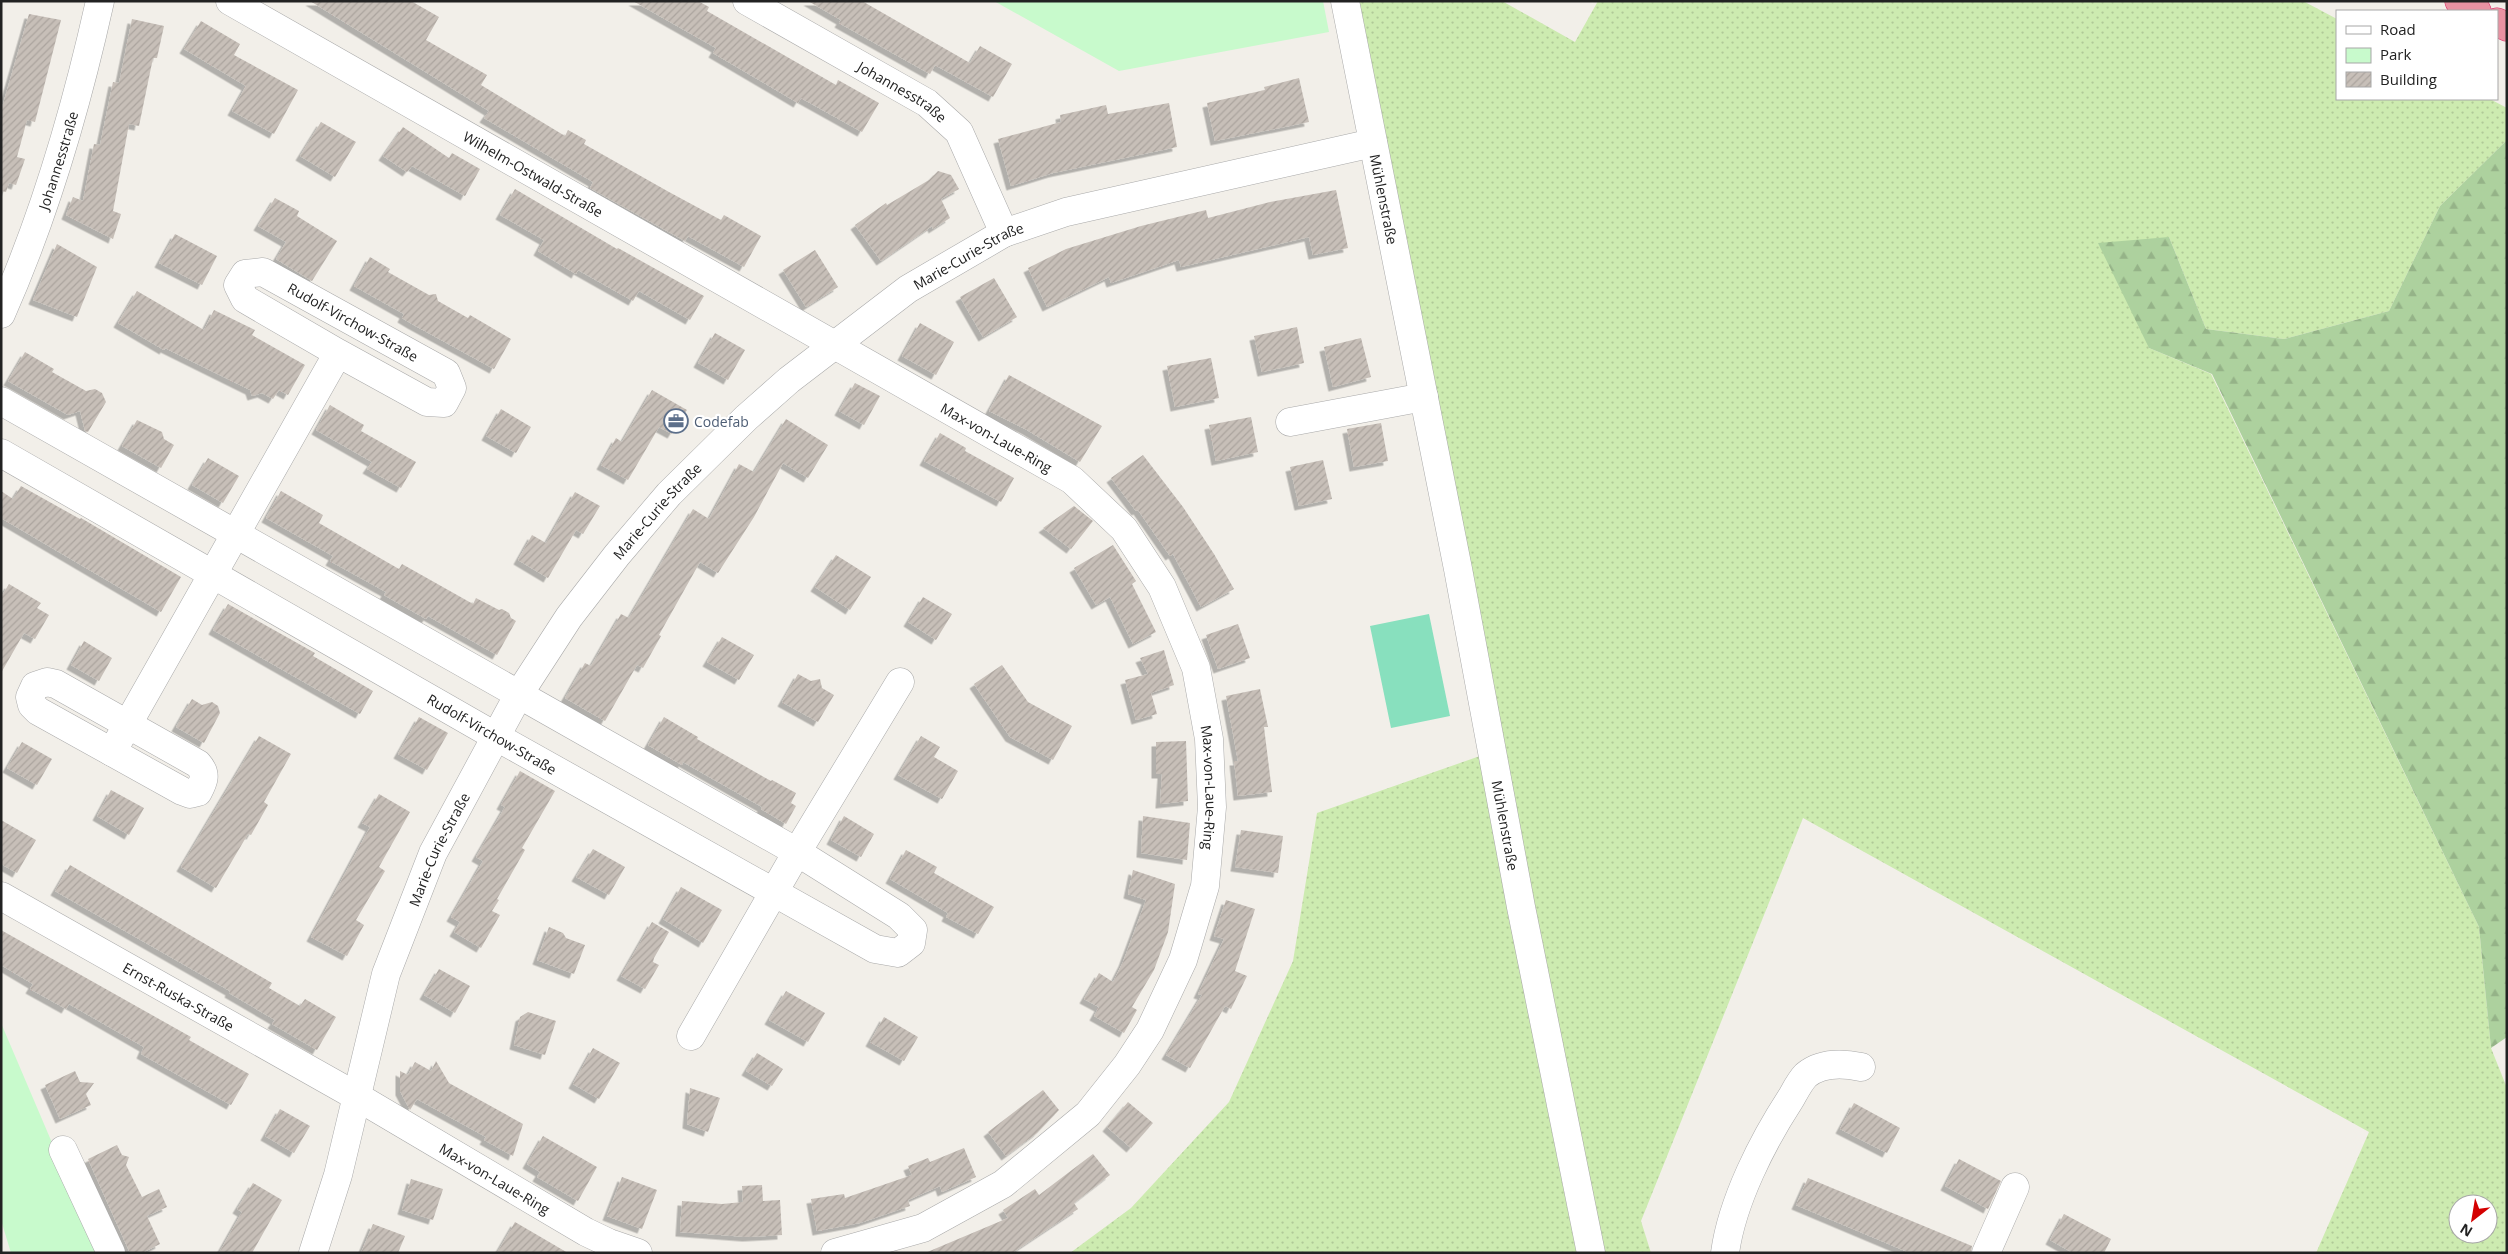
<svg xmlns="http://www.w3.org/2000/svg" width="2508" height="1254" viewBox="0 0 2508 1254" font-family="'Open Sans',sans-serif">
	<defs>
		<pattern id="grass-dots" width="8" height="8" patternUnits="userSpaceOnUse" patternTransform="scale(1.25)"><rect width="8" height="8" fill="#cdebb0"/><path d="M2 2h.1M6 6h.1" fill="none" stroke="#b0c997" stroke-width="1.8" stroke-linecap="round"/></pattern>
		<pattern id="forest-firs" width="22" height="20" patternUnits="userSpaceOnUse" patternTransform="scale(1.25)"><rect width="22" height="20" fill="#add19e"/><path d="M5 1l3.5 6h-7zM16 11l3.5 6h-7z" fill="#95b388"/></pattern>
		<pattern id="building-hatch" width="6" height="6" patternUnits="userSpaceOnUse" patternTransform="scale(1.25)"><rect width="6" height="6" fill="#c7bfb8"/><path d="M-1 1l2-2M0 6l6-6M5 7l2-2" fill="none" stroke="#aba49e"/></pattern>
		<filter id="shadow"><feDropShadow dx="-4.5" dy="4.5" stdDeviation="0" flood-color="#0004"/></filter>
	</defs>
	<rect width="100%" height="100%" fill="#f2efe9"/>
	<path fill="url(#grass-dots)" fill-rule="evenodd" d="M 1357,1 L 1502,1 L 1575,42 L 1598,1 L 2303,1 L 2337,19 L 2337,99 L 2490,99 L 2507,108 L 2507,140 L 2440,206 L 2389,311 L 2284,339 L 2206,329 L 2169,237 L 2149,348 L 2211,374 L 2479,927 L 2491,1048 L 2507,1088 L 2507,1253 L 2316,1253 L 2369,1132 L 1803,818 L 1641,1221 L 1651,1253 L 1604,1253 L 1555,1016 ZM 2458,1204 L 2488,1204 L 2488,1234 L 2458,1234 Z
		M 1480,756 L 1580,1253 L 1070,1253 L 1131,1208 L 1229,1102 L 1293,961 L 1317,813 Z"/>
	<path fill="url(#forest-firs)" d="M 2507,140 L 2507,1037 L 2491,1048 L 2479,927 L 2212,374 L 2149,348 L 2098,243 L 2169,237 L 2206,329 L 2284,339 L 2389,311 L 2440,206 Z"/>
	<path fill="#c8facc" d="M 994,1 L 1323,1 L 1329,32 L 1119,71 Z
		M 1,1023 L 99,1253 L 11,1253 L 1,1220 Z"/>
	<path fill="#88e0be" d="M 1429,614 L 1450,716 L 1391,728 L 1370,626 Z"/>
	<path fill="url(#building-hatch)" filter="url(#shadow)" d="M 310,1 L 411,1 L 439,17 L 426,40 L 487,75 L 481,85 L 565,136 L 568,130 L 586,140 L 584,144 L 669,192 L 721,220 L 724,215 L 761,236 L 744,267 L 688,236 L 685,241 L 590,188 L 593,182 L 484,118 L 489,111 Z
		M 633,1 L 698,1 L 709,7 L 707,11 L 836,85 L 838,80 L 879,103 L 862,132 L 801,98 L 798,103 L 713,53 L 716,48 Z
		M 808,1 L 862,1 L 970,63 L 980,46 L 1012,64 L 993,97 L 935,65 L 930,74 L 839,23 L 841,20 Z
		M 29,14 L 61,20 L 35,122 L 27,120 L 17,157 L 25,159 L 16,185 L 9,183 L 6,192 L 1,191 L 1,111 Z
		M 132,19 L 164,26 L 157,58 L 153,58 L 139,126 L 129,124 L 113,211 L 121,214 L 113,239 L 66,215 L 73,197 L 83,201 L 94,144 L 100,145 L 113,82 L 119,83 Z
		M 201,21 L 240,44 L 234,55 L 298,90 L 274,134 L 232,111 L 246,86 L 184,49 Z
		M 1299,78 L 1309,122 L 1215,141 L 1207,103 L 1265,90 L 1264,87 Z
		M 1169,103 L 1177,147 L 1053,173 L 1011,186 L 998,139 L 1061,122 L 1060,115 L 1106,105 L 1108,114 Z
		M 321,122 L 356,142 L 335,177 L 300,156 Z
		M 403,127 L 449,158 L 452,153 L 480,169 L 465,196 L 412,166 L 407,172 L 383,156 Z
		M 938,171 L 951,175 L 959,189 L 941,199 L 950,218 L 933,229 L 932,226 L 881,261 L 855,225 L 886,203 L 887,205 L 929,180 Z
		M 515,189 L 617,249 L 618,248 L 704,296 L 690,320 L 639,291 L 633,301 L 578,270 L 576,274 L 538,251 L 544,240 L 500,215 Z
		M 1336,190 L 1348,248 L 1313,255 L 1309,237 L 1181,267 L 1179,260 L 1111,283 L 1109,277 L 1047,307 L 1028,268 L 1066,249 L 1141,226 L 1206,210 L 1208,218 L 1270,202 Z
		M 275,198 L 299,211 L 297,216 L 337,241 L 312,281 L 276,259 L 286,242 L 258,226 Z
		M 175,234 L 217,256 L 202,285 L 159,263 Z
		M 57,244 L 97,267 L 77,317 L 33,300 Z
		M 815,250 L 838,287 L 806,307 L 783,270 Z
		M 370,257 L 390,269 L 388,272 L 429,295 L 436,294 L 438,301 L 468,318 L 470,315 L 511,339 L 494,369 L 412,324 L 402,318 L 404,314 L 354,286 Z
		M 994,278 L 1017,317 L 983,337 L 960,297 Z
		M 137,291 L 204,330 L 214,310 L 255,330 L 252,335 L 305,365 L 288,395 L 279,390 L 273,399 L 262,393 L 252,396 L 250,390 L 165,348 L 164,350 L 118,323 Z
		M 920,323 L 954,342 L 936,375 L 902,356 Z
		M 1297,327 L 1304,363 L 1262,372 L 1254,336 Z
		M 715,333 L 745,350 L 728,380 L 698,363 Z
		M 1361,338 L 1371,377 L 1333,387 L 1324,347 Z
		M 25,352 L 54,369 L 52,372 L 86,391 L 95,389 L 102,393 L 106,402 L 88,432 L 85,431 L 80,411 L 68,415 L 8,381 Z
		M 1211,358 L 1219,398 L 1175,407 L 1167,366 Z
		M 1009,375 L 1102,426 L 1080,462 L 1027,430 L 989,411 Z
		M 855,383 L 880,396 L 864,425 L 839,411 Z
		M 652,390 L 687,410 L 672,434 L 659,427 L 628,480 L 601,465 L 616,438 L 622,442 Z
		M 330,405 L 364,425 L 361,431 L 416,462 L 401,488 L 367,469 L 372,462 L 316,430 Z
		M 501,409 L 531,427 L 516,453 L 486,436 Z
		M 1251,417 L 1258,452 L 1216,461 L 1209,425 Z
		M 786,419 L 828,445 L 808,478 L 783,463 L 754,517 L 718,573 L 700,562 L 659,635 L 661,636 L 643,668 L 637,665 L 605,721 L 565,698 L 585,663 L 591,666 L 621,614 L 629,618 L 693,509 L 709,519 L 739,464 L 754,472 Z
		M 137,420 L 162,432 L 164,439 L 174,445 L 161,468 L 122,446 Z
		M 1381,423 L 1388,461 L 1354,467 L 1347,429 Z
		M 940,433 L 966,448 L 965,451 L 1014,478 L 1001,502 L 924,461 Z
		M 1143,455 L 1183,507 L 1214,554 L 1234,589 L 1201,607 L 1173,554 L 1170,556 L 1138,510 L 1136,511 L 1111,478 Z
		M 208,458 L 239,476 L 223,503 L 192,485 Z
		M 1323,460 L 1332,499 L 1299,506 L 1290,467 Z
		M 21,486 L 80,519 L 81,518 L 181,577 L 161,612 L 1,518 L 1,491 L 13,499 Z
		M 281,491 L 323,515 L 319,523 L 399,569 L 402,564 L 473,604 L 476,598 L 499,610 L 502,609 L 509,613 L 511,618 L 516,621 L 497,655 L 428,616 L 426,619 L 384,595 L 386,592 L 330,561 L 333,556 L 266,518 Z
		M 575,492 L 600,506 L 583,534 L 576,530 L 548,578 L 518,560 L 532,535 L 546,543 Z
		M 1074,506 L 1093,521 L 1071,549 L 1043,528 Z
		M 1113,545 L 1136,581 L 1132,584 L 1156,632 L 1133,644 L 1110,597 L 1096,605 L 1074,568 Z
		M 836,555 L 871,577 L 850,610 L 815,587 Z
		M 9,584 L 41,603 L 37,608 L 49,615 L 35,639 L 24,633 L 1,673 L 1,597 Z
		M 923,597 L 952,614 L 936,640 L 908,622 Z
		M 228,604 L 315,653 L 313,656 L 373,691 L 360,714 L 213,630 Z
		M 1238,624 L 1250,658 L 1218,669 L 1206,635 Z
		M 722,637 L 754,655 L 739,680 L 707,662 Z
		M 84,641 L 112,658 L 99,681 L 71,665 Z
		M 1164,650 L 1174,685 L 1151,693 L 1157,714 L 1136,720 L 1125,680 L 1148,674 L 1140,658 Z
		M 1002,665 L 1028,702 L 1072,726 L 1053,760 L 1010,737 L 974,684 Z
		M 798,674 L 811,681 L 820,679 L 822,688 L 834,695 L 818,722 L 782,702 Z
		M 1260,689 L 1268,727 L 1264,727 L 1272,792 L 1238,796 L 1234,761 L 1238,761 L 1226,696 Z
		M 192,699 L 202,705 L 212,702 L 218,706 L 220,713 L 204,743 L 176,727 Z
		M 419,717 L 448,733 L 427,770 L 398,754 Z
		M 664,717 L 698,737 L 697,739 L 771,781 L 772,780 L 796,793 L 791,803 L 796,806 L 786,824 L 761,809 L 762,807 L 683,762 L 682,765 L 648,745 Z
		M 259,736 L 291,754 L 264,802 L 268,805 L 251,835 L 248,834 L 216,888 L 181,867 Z
		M 921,736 L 940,747 L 934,757 L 958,771 L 942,799 L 898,775 Z
		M 1186,741 L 1188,801 L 1160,804 L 1162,774 L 1156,774 L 1156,742 Z
		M 22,742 L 52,759 L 37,785 L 7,768 Z
		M 520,771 L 555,791 L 522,848 L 525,850 L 497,899 L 499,900 L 492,911 L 500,915 L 481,948 L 454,932 L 460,922 L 451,917 L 483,861 L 476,857 L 505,807 L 501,805 Z
		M 111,790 L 144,808 L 129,835 L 97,816 Z
		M 379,794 L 410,812 L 379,867 L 385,871 L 356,920 L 364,925 L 347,956 L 311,937 L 370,827 L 362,823 Z
		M 844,816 L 874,834 L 861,857 L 831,840 Z
		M 1143,816 L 1190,823 L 1187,860 L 1141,853 Z
		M 1,820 L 36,840 L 17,873 L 1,864 Z
		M 1241,830 L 1283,836 L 1278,873 L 1235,867 Z
		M 593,849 L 625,867 L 609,895 L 576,877 Z
		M 906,850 L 937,867 L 934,873 L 994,907 L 978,934 L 946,917 L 948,913 L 890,879 Z
		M 70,865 L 272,983 L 269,988 L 300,1006 L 305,999 L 336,1017 L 317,1050 L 272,1024 L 275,1020 L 229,993 L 230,991 L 55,891 Z
		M 1133,870 L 1175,884 L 1168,932 L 1154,970 L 1132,1007 L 1137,1010 L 1124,1033 L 1094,1016 L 1099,1007 L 1084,999 L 1099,973 L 1113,982 L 1123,962 L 1146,900 L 1128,894 Z
		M 681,887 L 722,910 L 703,943 L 663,919 Z
		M 1226,900 L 1255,909 L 1235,971 L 1247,976 L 1231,1009 L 1225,1006 L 1190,1068 L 1166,1055 L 1202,995 L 1198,994 L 1224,939 L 1214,936 Z
		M 652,922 L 669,932 L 654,958 L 653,962 L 659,965 L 645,989 L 621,976 Z
		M 549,927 L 563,933 L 566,938 L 585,945 L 574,974 L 537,960 Z
		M 1,930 L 191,1037 L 189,1040 L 249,1074 L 231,1105 L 141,1054 L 144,1047 L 69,1004 L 66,1009 L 30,989 L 33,984 L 1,965 Z
		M 439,969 L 470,986 L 455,1013 L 424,995 Z
		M 786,991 L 825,1013 L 808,1042 L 769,1020 Z
		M 528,1012 L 556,1021 L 545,1055 L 514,1045 L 520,1017 Z
		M 884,1017 L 918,1037 L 904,1061 L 870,1042 Z
		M 593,1048 L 620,1063 L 599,1099 L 573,1084 Z
		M 757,1053 L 783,1069 L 772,1086 L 746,1071 Z
		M 436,1061 L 449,1083 L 523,1124 L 513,1156 L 484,1140 L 486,1137 L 417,1099 L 410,1110 L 400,1091 L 400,1071 L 408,1075 L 415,1062 L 431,1071 Z
		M 75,1071 L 80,1082 L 94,1083 L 86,1094 L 91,1105 L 60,1119 L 45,1085 Z
		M 690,1088 L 720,1098 L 708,1132 L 687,1124 Z
		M 1043,1090 L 1059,1110 L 1037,1133 L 1006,1156 L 988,1132 Z
		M 1128,1102 L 1153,1123 L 1131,1148 L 1107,1127 Z
		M 1854,1103 L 1900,1128 L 1887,1153 L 1840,1129 Z
		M 280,1109 L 310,1126 L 294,1153 L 265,1136 Z
		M 543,1136 L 597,1167 L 578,1201 L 537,1177 L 540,1172 L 527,1164 Z
		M 117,1145 L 122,1155 L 129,1157 L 126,1165 L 142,1197 L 159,1189 L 167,1207 L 147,1216 L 160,1244 L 142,1253 L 130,1253 L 88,1159 Z
		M 964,1148 L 976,1177 L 942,1192 L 940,1186 L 908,1200 L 910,1206 L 860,1223 L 817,1231 L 811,1199 L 844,1194 L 845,1198 L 912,1175 L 908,1166 L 928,1158 L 930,1162 Z
		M 1093,1154 L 1110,1175 L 1074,1203 L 1078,1209 L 1012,1253 L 925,1253 L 1008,1218 L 1003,1210 L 1035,1189 L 1039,1195 Z
		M 1959,1159 L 2001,1181 L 1988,1209 L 1945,1186 Z
		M 622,1177 L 657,1190 L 642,1229 L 607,1216 Z
		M 1808,1178 L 1972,1246 L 1971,1253 L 1910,1253 L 1796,1205 Z
		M 411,1179 L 443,1189 L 433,1220 L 402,1210 Z
		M 253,1183 L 282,1200 L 252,1253 L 219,1253 L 242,1212 L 237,1209 Z
		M 762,1185 L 763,1201 L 780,1200 L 782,1235 L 747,1237 L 680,1232 L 682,1201 L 722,1204 L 743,1202 L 742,1186 Z
		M 2064,1214 L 2111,1239 L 2104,1253 L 2073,1253 L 2050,1240 Z
		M 515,1222 L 568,1253 L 497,1253 Z
		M 373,1224 L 405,1236 L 398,1253 L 361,1253 Z"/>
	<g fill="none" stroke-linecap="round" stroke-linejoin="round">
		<g stroke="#a9a9a9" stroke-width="29">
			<g id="minor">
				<path id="s1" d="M 230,1 L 1072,480 L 1124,529 L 1162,587 L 1196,668 L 1209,739 L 1212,807 L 1205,886 L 1183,960 L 1150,1030 L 1127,1065 L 1088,1114 L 1003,1184 L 923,1228 L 835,1253"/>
				<path id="s2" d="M 747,1 L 927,103 L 959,132 L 1004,233"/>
				<path id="s3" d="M 1345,1 L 1458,569 L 1521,907 L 1591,1253"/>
				<path id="s4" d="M 1,314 C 46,213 76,109 100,1"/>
				<path d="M 1,401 L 797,852 L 899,916 L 913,930 L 911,943 L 898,953 L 875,949 L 495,736 L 1,453"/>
				<path d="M 1290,422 L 1424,397"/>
				<path d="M 47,682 L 56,684 L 198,764 C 207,774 204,781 198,792 L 190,794 L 182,791 L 38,711 L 32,705 L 30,697 L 35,686 Z"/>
				<path d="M 112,752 L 338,353 L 427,402 L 444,403 L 452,388 L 446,373 L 263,272 L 245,274 L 238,285 L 245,299 L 338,353"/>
				<path id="s5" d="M 1,896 L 356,1096 L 586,1232 L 609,1243 L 638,1253"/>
				<path d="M 691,1036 L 797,852 L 900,682"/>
				<path d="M 63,1150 L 111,1253"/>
				<path id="s6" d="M 313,1253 L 338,1175 L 386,974 L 433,853 L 519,694 L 569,617 L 617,555 L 669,494 L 746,418 L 789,380 L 908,289 L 1004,233 L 1066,212 L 1373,143"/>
				<path d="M 1725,1253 C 1732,1201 1763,1141 1791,1098 C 1795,1091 1800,1081 1806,1075 C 1822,1062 1842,1063 1861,1067"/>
				<path d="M 1986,1253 L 2015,1187"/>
			</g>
		</g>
		<g stroke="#dc2a67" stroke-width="29">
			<path id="highway" d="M 2459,1 L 2477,11
				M 2497,22 L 2507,27"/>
		</g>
		<use href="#minor" stroke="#fff" stroke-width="28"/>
		<use href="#highway" stroke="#e892a2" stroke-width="28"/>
	</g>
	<defs>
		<g id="office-ring" transform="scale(1.25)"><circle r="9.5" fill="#fff" stroke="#5c6f8a" stroke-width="1.5"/><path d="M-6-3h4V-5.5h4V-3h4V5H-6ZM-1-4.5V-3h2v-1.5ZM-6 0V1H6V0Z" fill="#5c6f8a"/></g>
	</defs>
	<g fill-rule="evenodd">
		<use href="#office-ring" x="676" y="421"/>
	</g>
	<g text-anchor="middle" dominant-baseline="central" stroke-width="4.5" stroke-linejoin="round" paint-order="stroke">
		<g font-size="14" fill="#222" stroke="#fff">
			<text stroke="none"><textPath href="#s2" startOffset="180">Johannesstraße</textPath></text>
			<text stroke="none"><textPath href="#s4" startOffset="164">Johannesstraße</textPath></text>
			<text stroke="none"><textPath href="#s1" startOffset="349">Wilhelm-Ostwald-Straße</textPath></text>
			<text stroke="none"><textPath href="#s3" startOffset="202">Mühlenstraße</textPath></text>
			<text stroke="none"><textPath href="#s6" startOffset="1234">Marie-Curie-Straße</textPath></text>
			<text transform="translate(353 322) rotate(29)">Rudolf-Virchow-Straße</text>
			<text stroke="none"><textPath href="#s1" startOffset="882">Max-von-Laue-Ring</textPath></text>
			<text stroke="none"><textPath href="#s6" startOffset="829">Marie-Curie-Straße</textPath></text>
			<text transform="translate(492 734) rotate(30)">Rudolf-Virchow-Straße</text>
			<text stroke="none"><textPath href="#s1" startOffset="1318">Max-von-Laue-Ring</textPath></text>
			<text stroke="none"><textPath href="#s3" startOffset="840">Mühlenstraße</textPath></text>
			<text stroke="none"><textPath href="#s6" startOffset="424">Marie-Curie-Straße</textPath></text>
			<text stroke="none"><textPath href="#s5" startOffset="204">Ernst-Ruska-Straße</textPath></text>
			<text stroke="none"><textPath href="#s5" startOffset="569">Max-von-Laue-Ring</textPath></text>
		</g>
		<g font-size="14" fill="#4e5e75" stroke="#fff" text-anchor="start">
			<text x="694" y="421">Codefab</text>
		</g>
	</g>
	<rect width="2508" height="1254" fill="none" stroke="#222222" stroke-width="5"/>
	<rect x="2336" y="10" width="162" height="90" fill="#ffffff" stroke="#a7a7a7"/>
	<rect x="2346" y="26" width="25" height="8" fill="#ffffff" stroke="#a7a7a7"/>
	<text x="2380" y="35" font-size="15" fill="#222222">Road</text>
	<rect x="2346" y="48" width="25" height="15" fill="#c8facc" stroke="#a7a7a7"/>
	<text x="2380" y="60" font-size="15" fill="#222222">Park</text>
	<rect x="2346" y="72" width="25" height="15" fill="url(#building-hatch)" stroke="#a7a7a7"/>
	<text x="2380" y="85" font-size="15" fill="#222222">Building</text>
	<g transform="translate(2473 1219) rotate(211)"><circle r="24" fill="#ffffff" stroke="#a7a7a7"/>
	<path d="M0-4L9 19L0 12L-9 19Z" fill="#d40000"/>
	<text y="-8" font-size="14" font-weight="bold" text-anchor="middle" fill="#222222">N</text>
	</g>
</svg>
